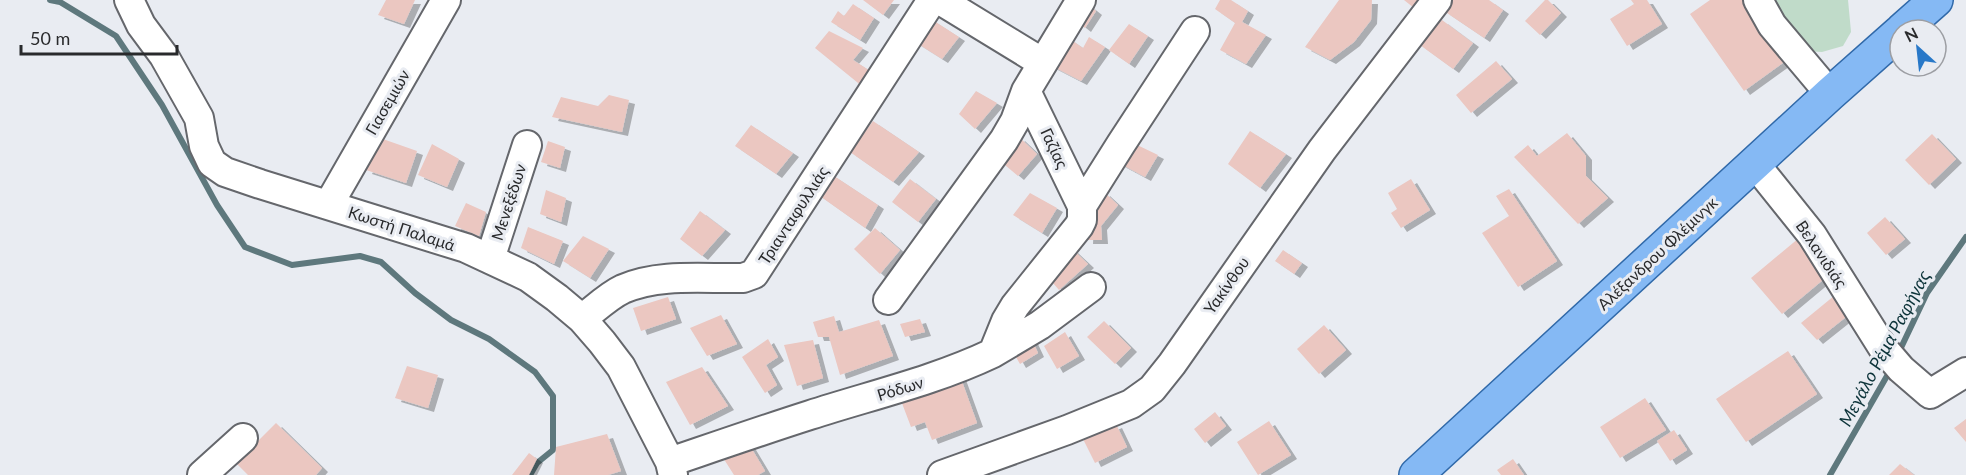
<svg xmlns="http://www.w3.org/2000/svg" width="1966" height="475" viewBox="0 0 1966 475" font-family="Lato,sans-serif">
	<defs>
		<filter id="shadow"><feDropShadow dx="6" dy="4" stdDeviation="0" flood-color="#0004"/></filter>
	</defs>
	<rect width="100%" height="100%" fill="#e9ecf2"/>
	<path fill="#c0dbc9" d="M 1772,0 L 1848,0 L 1851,32 L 1843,46 L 1822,52 L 1804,51 Z"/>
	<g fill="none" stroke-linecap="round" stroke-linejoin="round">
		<path stroke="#5e787d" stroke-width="6" d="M 50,0 L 60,2 L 116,36 L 162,105 L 217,205 L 245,247 L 292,265 L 360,256 L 381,262 L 415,293 L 451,320 L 489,339 L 535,372 L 553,396 L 553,450 L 537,463 L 530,475
			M 1898,354 L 1927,293 L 1966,237
			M 1830,475 L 1891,369"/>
	</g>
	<path fill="#ebc7c1" filter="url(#shadow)" d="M 386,0 L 415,0 L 404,24 L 378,15 Z
		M 863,0 L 894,0 L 883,15 Z
		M 1220,0 L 1231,0 L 1248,11 L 1242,22 L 1266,35 L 1246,64 L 1220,50 L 1235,23 L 1215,9 Z
		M 1339,0 L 1372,0 L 1371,20 L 1354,42 L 1330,60 L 1305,47 Z
		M 1404,0 L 1420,0 L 1414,8 Z
		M 1452,0 L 1489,0 L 1503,10 L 1484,38 L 1444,11 Z
		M 1545,0 L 1548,0 L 1561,13 L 1540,35 L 1525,21 Z
		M 1631,0 L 1647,0 L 1662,24 L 1627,46 L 1610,19 L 1634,4 Z
		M 1710,0 L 1745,0 L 1787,60 L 1744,91 L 1690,14 Z
		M 1086,3 L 1096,11 L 1085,28 L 1075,20 Z
		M 853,4 L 874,18 L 860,40 L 831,22 L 838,11 L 844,16 Z
		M 931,19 L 959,37 L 942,59 L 915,42 Z
		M 1442,20 L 1473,43 L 1453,69 L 1420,45 Z
		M 1129,24 L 1148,36 L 1129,64 L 1109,50 Z
		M 829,31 L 863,48 L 853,60 L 872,72 L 863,87 L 815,48 Z
		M 1067,37 L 1083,48 L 1089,37 L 1105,47 L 1081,81 L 1050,65 Z
		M 1496,61 L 1512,79 L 1471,113 L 1456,95 Z
		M 976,91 L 997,103 L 975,129 L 959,114 Z
		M 609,95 L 629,100 L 622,132 L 552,117 L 561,97 L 598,106 Z
		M 873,121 L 919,152 L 893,182 L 850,152 Z
		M 751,125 L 793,153 L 776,174 L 735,146 Z
		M 1250,131 L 1286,154 L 1260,188 L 1228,164 Z
		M 1567,133 L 1586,156 L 1586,176 L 1608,198 L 1578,224 L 1514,157 L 1528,145 L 1537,156 Z
		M 1932,134 L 1956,159 L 1929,185 L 1905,160 Z
		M 1019,137 L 1037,154 L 1018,176 L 999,160 Z
		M 380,138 L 417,151 L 406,183 L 366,170 Z
		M 548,141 L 565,147 L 560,168 L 541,162 Z
		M 1131,142 L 1158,155 L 1145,177 L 1117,162 Z
		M 432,144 L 459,159 L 447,187 L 418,175 Z
		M 831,174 L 878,205 L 865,228 L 817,194 Z
		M 910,179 L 936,199 L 918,222 L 892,202 Z
		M 1411,179 L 1430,210 L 1401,228 L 1391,213 L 1397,209 L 1388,193 Z
		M 1509,189 L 1557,261 L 1518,287 L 1482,233 L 1509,216 L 1496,196 Z
		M 546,190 L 566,198 L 561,222 L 540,214 Z
		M 1104,192 L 1118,205 L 1101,226 L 1102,240 L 1087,240 L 1088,219 Z
		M 1030,193 L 1057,208 L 1042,233 L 1013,215 Z
		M 466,203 L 486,212 L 479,236 L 455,226 Z
		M 700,211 L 725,230 L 702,256 L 680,239 Z
		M 1885,217 L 1905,239 L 1886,255 L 1867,233 Z
		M 528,227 L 563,241 L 554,264 L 521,248 Z
		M 875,228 L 900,250 L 880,274 L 854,249 Z
		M 583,236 L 609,249 L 590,278 L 563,261 Z
		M 1799,238 L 1830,274 L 1782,314 L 1751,278 Z
		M 1072,249 L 1088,264 L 1059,290 L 1046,275 Z
		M 1283,250 L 1302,263 L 1294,274 L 1275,261 Z
		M 1840,291 L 1851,313 L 1817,340 L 1801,323 Z
		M 668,297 L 676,319 L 641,331 L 633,308 Z
		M 721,315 L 737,344 L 707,356 L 690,328 Z
		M 834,316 L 839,332 L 879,320 L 893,356 L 840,375 L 829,337 L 818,337 L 813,322 Z
		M 920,319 L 925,332 L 905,337 L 900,324 Z
		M 1104,321 L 1131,348 L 1115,364 L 1087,337 Z
		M 1324,325 L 1346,350 L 1319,374 L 1297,349 Z
		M 1065,332 L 1079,356 L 1057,369 L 1044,346 Z
		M 1031,338 L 1038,353 L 1020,364 L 1012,350 Z
		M 768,339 L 778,357 L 766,365 L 777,385 L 765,393 L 742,357 Z
		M 813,340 L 823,378 L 797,386 L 784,345 Z
		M 1788,351 L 1817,394 L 1746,442 L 1716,399 Z
		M 407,366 L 438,375 L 428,408 L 395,398 Z
		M 702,367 L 728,406 L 690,425 L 666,382 Z
		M 960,376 L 977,423 L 932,440 L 925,422 L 911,427 L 900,398 Z
		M 1645,398 L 1666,430 L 1620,458 L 1600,427 Z
		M 1215,412 L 1226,426 L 1205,443 L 1194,429 Z
		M 1966,419 L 1966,442 L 1954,428 Z
		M 1269,421 L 1291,455 L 1258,475 L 1237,442 Z
		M 276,423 L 322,468 L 316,475 L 248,475 L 236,463 Z
		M 1116,424 L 1127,447 L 1095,463 L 1083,439 Z
		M 1674,430 L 1687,450 L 1670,461 L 1657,441 Z
		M 607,434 L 621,471 L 608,475 L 554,475 L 556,447 Z
		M 747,441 L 765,471 L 758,475 L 734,475 L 720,453 Z
		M 529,453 L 537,459 L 529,475 L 512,475 Z
		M 1513,459 L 1524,475 L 1501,475 L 1497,470 Z
		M 1900,464 L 1914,475 L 1889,475 Z"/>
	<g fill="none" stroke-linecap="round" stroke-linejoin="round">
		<g stroke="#65676c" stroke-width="32">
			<path id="minor" d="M 129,0 L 141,25 L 164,56 L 199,118 L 204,146 L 212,163 L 225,172 L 260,184 L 466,248 L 528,277 L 557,298 L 582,319 L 602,342 L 621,367 L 670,462 L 673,475
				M 940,0 L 1043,63
				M 1758,0 L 1772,25 L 1830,94
				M 1755,164 L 1812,235 L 1883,348 L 1901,369 L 1930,394 L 1966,372
				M 329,204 L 446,0
				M 1082,206 L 1121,144 L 1195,31
				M 490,259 L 527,145
				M 888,300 L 1004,140 L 1015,121 L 1026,91 L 1081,0
				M 582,319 C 595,309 608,296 623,289 C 660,273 704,279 743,278 L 754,274 L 932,0
				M 993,353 L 1040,325 L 1091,287
				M 670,462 C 717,446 763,430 810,415 C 872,395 934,381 993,353 L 1006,321 L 1015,306 L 1079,226 L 1082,220 L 1082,206 L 1026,91
				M 202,475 L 243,438
				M 942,475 L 1067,430 L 1131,404 L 1152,389 L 1172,364 L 1322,150 L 1437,0"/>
		</g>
		<g stroke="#3069a9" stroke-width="36">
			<path id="major" d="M 1902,30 L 1936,0
				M 1416,475 L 1830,94 L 1900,32"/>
		</g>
		<use href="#minor" stroke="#fff" stroke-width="28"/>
		<use href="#major" stroke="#85b9f4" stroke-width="33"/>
	</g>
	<g text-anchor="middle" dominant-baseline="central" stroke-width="6" stroke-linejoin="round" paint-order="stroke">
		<g font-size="16" fill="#292a2c" stroke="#e9ecf2">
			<text transform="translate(387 102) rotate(-60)">Γιασεμιών</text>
			<text transform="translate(1055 148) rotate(65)">Γαζίας</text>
			<text transform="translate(508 202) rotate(-72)">Μενεξέδων</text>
			<text transform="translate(793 215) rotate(-57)">Τριανταφυλλιάς</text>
			<text transform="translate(402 228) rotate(18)">Κωστή Παλαμά</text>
			<text transform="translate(1657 253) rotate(-43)">Αλέξανδρου Φλέμινγκ</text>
			<text transform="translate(1822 254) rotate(56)">Βελανιδιάς</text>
			<text transform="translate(1226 285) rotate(-55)">Υακίνθου</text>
			<text transform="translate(900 388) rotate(-17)">Ρόδων</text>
		</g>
		<g font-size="18" font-style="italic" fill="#0c3339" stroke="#e9ecf2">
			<text transform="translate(1884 348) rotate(-62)">Μεγάλο Ρέμα Ραφήνας</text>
		</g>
	</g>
	<g transform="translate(1918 48) rotate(333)"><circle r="28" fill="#e9ecf2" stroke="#9c9ea3" stroke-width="1.5"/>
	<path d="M0-4.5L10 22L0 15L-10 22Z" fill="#2878c8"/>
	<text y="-9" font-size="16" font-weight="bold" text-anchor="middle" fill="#292a2c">N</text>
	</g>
	<path d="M21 45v9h156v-9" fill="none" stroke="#292a2c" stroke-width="3"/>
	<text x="30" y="45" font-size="18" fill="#292a2c" stroke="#e9ecf2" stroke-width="4.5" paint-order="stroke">50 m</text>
</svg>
